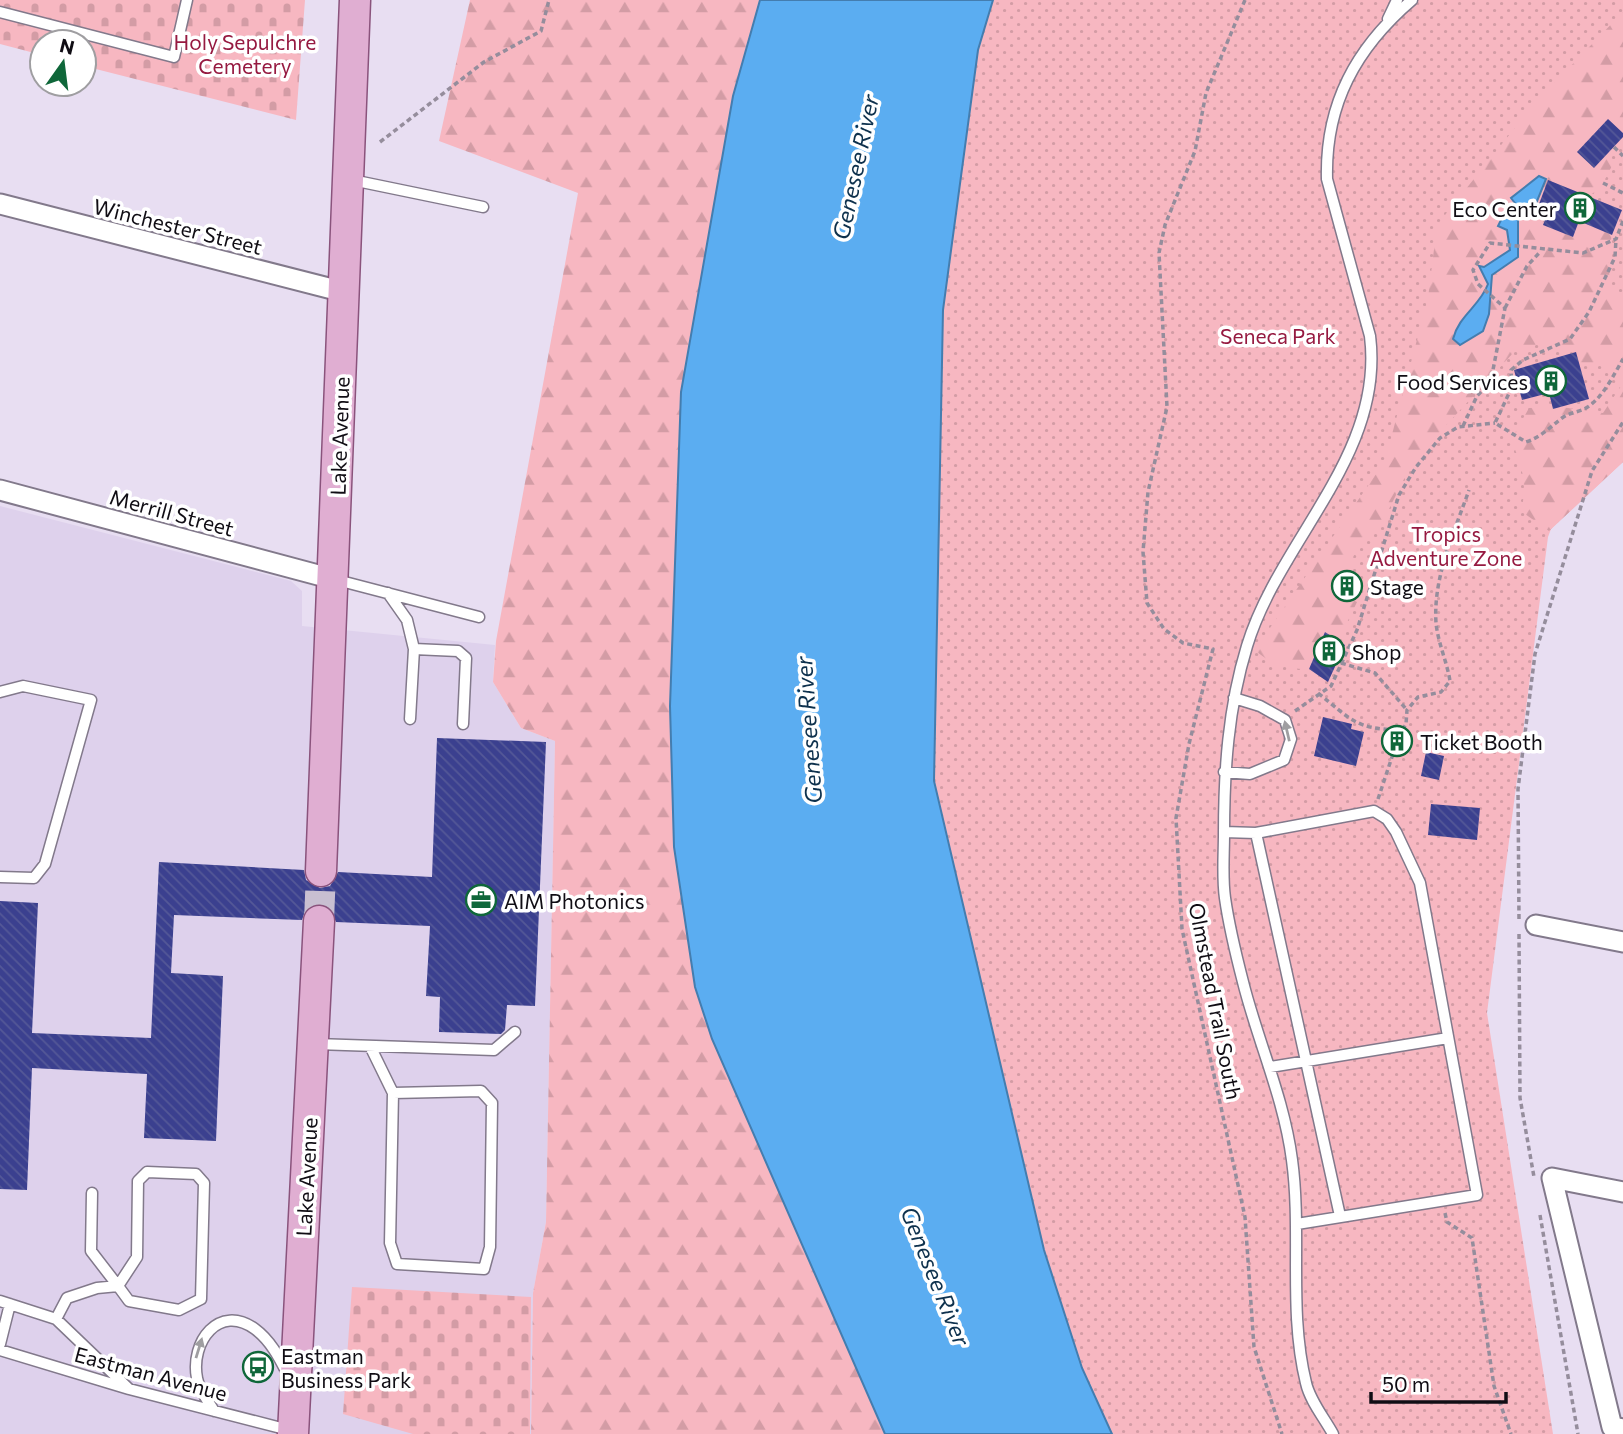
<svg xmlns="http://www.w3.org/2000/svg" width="1623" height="1434" viewBox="0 0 1623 1434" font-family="Commissioner,sans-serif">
	<defs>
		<pattern id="grass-dots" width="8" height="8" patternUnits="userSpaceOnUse" patternTransform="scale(1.75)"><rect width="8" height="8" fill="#f7b7c1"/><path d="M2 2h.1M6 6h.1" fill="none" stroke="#d39ca5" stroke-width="1.8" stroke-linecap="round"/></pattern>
		<pattern id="forest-firs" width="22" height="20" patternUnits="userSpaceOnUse" patternTransform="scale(1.75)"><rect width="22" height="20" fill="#f7b7c1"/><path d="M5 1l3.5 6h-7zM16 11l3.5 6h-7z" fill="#d39ca5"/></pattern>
		<pattern id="cemetery-stones" width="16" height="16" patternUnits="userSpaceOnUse" patternTransform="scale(1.75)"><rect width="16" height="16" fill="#f7b7c1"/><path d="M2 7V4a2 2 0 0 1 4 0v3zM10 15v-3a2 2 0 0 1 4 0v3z" fill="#d39ca5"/></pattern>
		<pattern id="building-back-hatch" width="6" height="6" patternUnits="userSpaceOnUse" patternTransform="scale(1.75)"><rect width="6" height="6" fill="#3b408f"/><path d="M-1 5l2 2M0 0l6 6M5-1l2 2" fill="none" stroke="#545897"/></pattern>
	</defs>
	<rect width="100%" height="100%" fill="#e8def2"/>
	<path fill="#ded1ec" d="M 0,506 L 291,581 L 302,591 L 302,626 L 495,645 L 493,682 L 521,728 L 555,741 L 546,1222 L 533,1293 L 531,1434 L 0,1434 Z"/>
	<path fill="url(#grass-dots)" d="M 993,0 L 1623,0 L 1623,462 L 1551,529 L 1548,537 L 1487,1013 L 1553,1434 L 1112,1434 L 1082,1368 L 1044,1250 L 934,781 L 943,310 L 978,50 Z"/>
	<path fill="url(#forest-firs)" d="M 470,0 L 760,0 L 733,96 L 681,392 L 670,706 L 674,847 L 695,987 L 712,1039 L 885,1434 L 531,1434 L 533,1293 L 546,1222 L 555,741 L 521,728 L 493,682 L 496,641 L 578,193 L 439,141 Z
		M 1623,12 L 1623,131 L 1607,119 L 1577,152 L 1594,168 L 1606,155 L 1614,162 L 1601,187 L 1588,197 L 1548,181 L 1539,204 L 1544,206 L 1541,215 L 1546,217 L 1543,225 L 1573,237 L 1579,221 L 1612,235 L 1608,253 L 1610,286 L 1623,299 L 1623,380 L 1601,364 L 1579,364 L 1576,352 L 1538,344 L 1514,352 L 1413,461 L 1381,525 L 1355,552 L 1340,594 L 1357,602 L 1338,641 L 1325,632 L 1309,669 C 1289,669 1273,665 1257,652 L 1259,644 L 1385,461 L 1428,298 L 1437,225 L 1534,104 Z
		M 1623,383 L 1623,462 L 1549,531 L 1521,511 C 1528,484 1522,465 1511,440 L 1529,408 L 1561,407 L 1603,413 Z"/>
	<path fill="url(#cemetery-stones)" d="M 0,0 L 305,0 L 296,120 L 84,66 L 84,42 L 42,42 L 42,55 L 0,44 Z
		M 352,1287 L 531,1297 L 530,1434 L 413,1434 L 343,1414 Z"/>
	<path fill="#5badf1" stroke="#447daf" stroke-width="2" d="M 760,0 L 993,0 L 978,50 L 943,310 L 934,781 L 1044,1250 L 1082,1368 L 1112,1434 L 885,1434 L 712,1039 L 695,987 L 674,847 L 670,706 L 681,392 L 733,96 Z
		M 1539,176 L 1546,179 L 1533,211 L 1525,212 L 1518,217 L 1518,257 L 1492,275 L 1489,314 L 1483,331 L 1460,345 L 1453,339 C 1459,315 1480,306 1488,284 L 1479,266 L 1484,267 L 1510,250 L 1507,230 L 1498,226 L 1504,214 L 1518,207 L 1511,198 Z"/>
	<path fill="url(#building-back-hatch)" d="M 1608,119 L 1623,133 L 1623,137 L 1594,168 L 1577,152 Z
		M 1548,180 L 1622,210 L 1612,235 L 1579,221 L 1573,237 L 1543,225 L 1546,217 L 1541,215 L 1544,206 L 1539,204 Z
		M 1576,352 L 1589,399 L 1553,409 L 1549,393 L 1522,400 L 1514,370 Z
		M 1325,632 L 1345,645 L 1328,682 L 1309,669 Z
		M 1323,717 L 1352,724 L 1351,729 L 1364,732 L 1356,766 L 1314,756 Z
		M 437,738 L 546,742 L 535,1006 L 507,1005 L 505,1030 L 501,1034 L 439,1032 L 440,997 L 426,996 L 430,926 L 336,922 L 329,907 L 319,904 L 305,911 L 302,920 L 174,915 L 171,973 L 223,976 L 216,1141 L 144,1138 L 147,1074 L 32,1068 L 27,1190 L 0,1189 L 0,901 L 38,903 L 32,1033 L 151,1038 L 159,862 L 304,870 L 306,880 L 320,888 L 330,886 L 338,872 L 432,877 Z
		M 1426,752 L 1444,756 L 1439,780 L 1421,776 Z
		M 1431,804 L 1480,808 L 1477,840 L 1428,835 Z"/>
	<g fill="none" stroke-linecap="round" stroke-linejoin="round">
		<path stroke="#c8bfd1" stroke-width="30" stroke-dasharray="30 15" stroke-linecap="butt" d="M 319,921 L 321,871"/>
		<g stroke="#82798b" stroke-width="13">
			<path id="lane" d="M 0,12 L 174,57 L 187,0
				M 1388,19 L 1397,0
				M 352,180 L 483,207
				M 337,580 L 479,617
				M 388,593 L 407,620 L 414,649 L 410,719
				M 414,649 L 458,651 L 466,658 L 463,724
				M 0,692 L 23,686 L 91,700 L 45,864 L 34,878 L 0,877
				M 1224,772 L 1250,774 L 1284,760 L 1291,739 L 1285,720 L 1260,706 L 1234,698
				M 1224,832 L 1256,833
				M 316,1044 L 494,1050 L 515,1032
				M 370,1046 L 393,1093 L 390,1243 L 397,1264 L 484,1269 L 490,1247 L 492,1103 L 481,1091 L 393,1093
				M 1270,1067 L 1448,1038
				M 92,1193 L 91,1251 L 118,1286 L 137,1257 L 138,1181 L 147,1172 L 196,1174 L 204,1183 L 201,1299 L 179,1310 L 129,1301 L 118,1286 L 97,1288 L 67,1298 L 56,1319 L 129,1389
				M 1297,1224 L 1477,1195 L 1420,883 L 1396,832 L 1387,819 L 1374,811 L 1256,833 L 1340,1216
				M 0,1301 L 56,1319
				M 0,1344 L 10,1304
				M 0,1350 L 129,1389 L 289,1430
				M 214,1411 C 208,1401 199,1390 197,1378 C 190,1342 219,1303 255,1329 C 270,1340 279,1357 287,1373
				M 1333,1434 C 1325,1419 1310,1401 1306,1383 C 1288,1310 1302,1234 1292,1160 C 1284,1098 1258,1042 1243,982 C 1236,955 1229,926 1225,898 C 1222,877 1224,855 1224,834 C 1224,771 1228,708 1247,646 C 1279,540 1385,455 1370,336 L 1327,179 C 1325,104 1356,48 1412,0"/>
		</g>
		<g stroke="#82798b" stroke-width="23">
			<path id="street" d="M 0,204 L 344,292
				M 0,490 L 333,579
				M 1536,925 L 1623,942
				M 1623,1192 L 1552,1178 L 1612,1427 L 1623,1429"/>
		</g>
		<g stroke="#8a537c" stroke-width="33">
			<path id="primary" d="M 321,871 L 355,0
				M 293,1434 L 319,921"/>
		</g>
		<path stroke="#958d9c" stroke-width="3.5" stroke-dasharray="5 3.5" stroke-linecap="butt" d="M 1245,0 L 1206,93 L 1195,151 L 1165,225 L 1159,253 L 1167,407 L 1148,492 L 1143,552 L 1147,603 L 1164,629 L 1183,643 L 1213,649 L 1189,744 L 1176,818 L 1182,929 L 1245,1217 L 1254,1347 L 1282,1434
			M 380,142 L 484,62 L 541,31 L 549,0
			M 1614,147 L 1623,156
			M 1603,183 L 1623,193
			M 1623,221 L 1616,239 L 1583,253 L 1490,243 L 1473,270 L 1478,284 L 1505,308 L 1492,375 L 1512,387 L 1495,423 L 1526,442 C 1541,437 1549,428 1562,418 C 1569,413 1574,413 1582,410 C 1601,402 1613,376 1623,359
			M 1505,308 L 1527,266 L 1541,251
			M 1512,387 L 1511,370 L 1523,360 L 1570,339 L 1589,312 L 1615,257 L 1616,239
			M 1463,426 L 1477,396 L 1495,377
			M 1341,663 L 1375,673 L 1407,710
			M 1318,693 C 1352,720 1355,729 1400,730
			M 1295,711 L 1331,686 L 1357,630 L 1399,495 L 1416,467 L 1440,438 L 1458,427 L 1495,423
			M 1398,737 L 1406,724 L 1407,710 L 1418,697 L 1441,692 L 1450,681 C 1447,662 1438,643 1436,623 C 1433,577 1454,533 1469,490
			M 1378,799 L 1396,745
			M 1519,919 L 1518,789 L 1535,654 L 1592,471 L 1623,422
			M 1519,934 L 1520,1098 L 1534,1177
			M 1445,1213 L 1447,1222 L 1472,1238 L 1494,1386 L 1511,1434
			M 1540,1215 L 1578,1434"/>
		<use href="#lane" stroke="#fff" stroke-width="10"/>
		<use href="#street" stroke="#fff" stroke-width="19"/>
		<use href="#primary" stroke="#e0aed2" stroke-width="30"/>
	</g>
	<defs><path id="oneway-solid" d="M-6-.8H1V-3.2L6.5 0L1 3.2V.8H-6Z" transform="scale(1.75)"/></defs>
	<g fill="#9f9ea1">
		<use href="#oneway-solid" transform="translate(1287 731) rotate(-103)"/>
		<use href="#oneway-solid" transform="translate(199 1348) rotate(-73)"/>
	</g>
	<defs>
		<g id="building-ring" transform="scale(1.575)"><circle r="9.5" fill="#fff" stroke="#0f673a" stroke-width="1.5"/><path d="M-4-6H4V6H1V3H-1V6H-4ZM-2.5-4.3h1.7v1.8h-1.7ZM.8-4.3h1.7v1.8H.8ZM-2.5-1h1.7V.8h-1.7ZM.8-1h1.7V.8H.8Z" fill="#0f673a"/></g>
		<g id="office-ring" transform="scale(1.575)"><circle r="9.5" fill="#fff" stroke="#0f673a" stroke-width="1.5"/><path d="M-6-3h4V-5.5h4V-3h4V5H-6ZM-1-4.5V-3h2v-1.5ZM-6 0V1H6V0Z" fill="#0f673a"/></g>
		<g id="bus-ring" transform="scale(1.575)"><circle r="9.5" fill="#fff" stroke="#0f673a" stroke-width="1.5"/><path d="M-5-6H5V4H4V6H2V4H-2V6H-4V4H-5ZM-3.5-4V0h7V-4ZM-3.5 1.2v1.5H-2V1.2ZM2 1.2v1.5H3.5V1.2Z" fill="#0f673a"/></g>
	</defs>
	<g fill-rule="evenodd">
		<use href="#building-ring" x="1580" y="208"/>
		<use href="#building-ring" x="1551" y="381"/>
		<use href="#building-ring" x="1347" y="586"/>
		<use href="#building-ring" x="1329" y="651"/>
		<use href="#building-ring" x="1397" y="741"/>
		<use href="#office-ring" x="481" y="900"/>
		<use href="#bus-ring" x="258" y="1367"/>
	</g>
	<g text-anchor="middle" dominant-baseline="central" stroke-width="7" stroke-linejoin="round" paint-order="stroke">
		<g font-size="21" fill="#961a41" stroke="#fff">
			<text x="245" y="41">Holy Sepulchre<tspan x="245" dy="24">Cemetery</tspan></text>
			<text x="1278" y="335">Seneca Park</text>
			<text x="1446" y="533">Tropics<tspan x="1446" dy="24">Adventure Zone</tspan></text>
		</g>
		<g font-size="21" fill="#100d14" stroke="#fff" text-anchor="start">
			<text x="1557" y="208" text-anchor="end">Eco Center</text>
			<text x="1528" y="381" text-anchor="end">Food Services</text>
			<text x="1370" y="586">Stage</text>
			<text x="1352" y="651">Shop</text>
			<text x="1420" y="741">Ticket Booth</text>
			<text x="504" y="900">AIM Photonics</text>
			<text x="281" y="1355">Eastman<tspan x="281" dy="24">Business Park</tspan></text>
		</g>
		<g font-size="21" fill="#100d14" stroke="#fff">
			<text transform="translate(178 226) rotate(14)">Winchester Street</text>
			<text transform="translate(339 436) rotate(-88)">Lake Avenue</text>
			<text transform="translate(172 512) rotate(15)">Merrill Street</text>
			<text transform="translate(1216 1001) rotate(79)">Olmstead Trail South</text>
			<text transform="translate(306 1177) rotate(-87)">Lake Avenue</text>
			<text transform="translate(151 1373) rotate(15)">Eastman Avenue</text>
		</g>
		<g font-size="23" font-style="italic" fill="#0e314d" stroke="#fff">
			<text transform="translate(855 167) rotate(-78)">Genesee River</text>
			<text transform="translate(808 730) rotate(-94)">Genesee River</text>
			<text transform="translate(936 1276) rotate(68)">Genesee River</text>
		</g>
	</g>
	<g transform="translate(63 63) rotate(14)"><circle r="33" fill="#ffffff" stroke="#9f9ea1" stroke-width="2"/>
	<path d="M0-5L12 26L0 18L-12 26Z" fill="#0f673a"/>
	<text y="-10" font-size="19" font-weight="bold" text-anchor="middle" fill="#100d14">N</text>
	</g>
	<path d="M1371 1392v10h135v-10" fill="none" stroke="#100d14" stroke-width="3.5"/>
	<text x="1382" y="1392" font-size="21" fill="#100d14" stroke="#ffffff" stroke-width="5" paint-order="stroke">50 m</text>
</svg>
